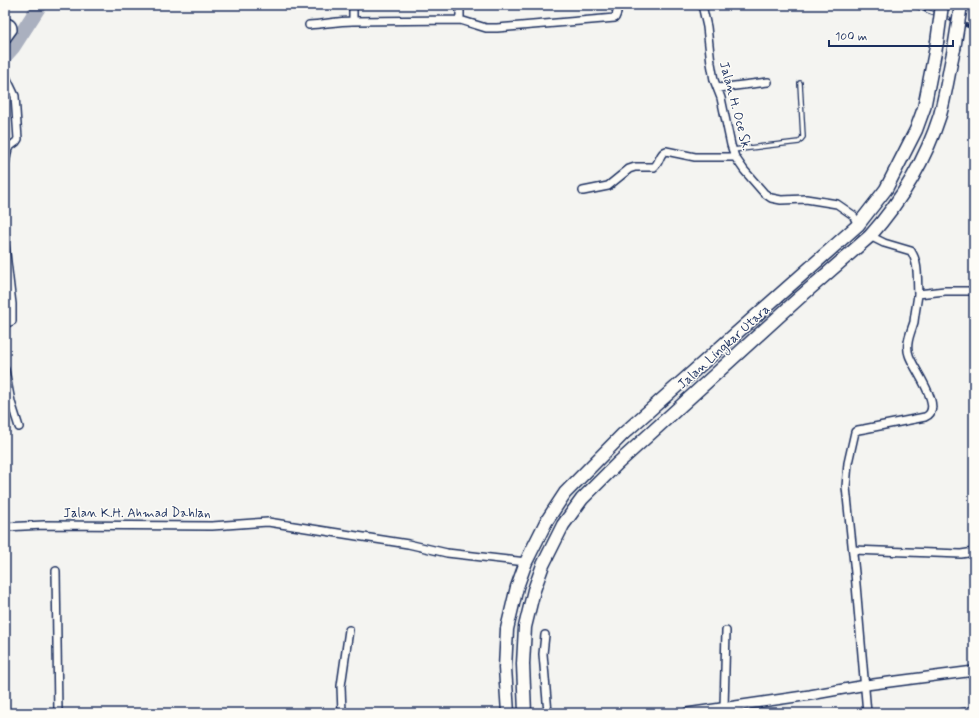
<svg xmlns="http://www.w3.org/2000/svg" width="979" height="718" viewBox="0 0 979 718" font-family="Mynerve,sans-serif">
	<rect width="100%" height="100%" fill="#f4f4f1"/>
	<filter id="ink" filterUnits="userSpaceOnUse"><feTurbulence type="fractalNoise" baseFrequency=".025" numOctaves="2"/><feDisplacementMap in="SourceGraphic" scale="8" xChannelSelector="R" yChannelSelector="G"/><feConvolveMatrix kernelMatrix="1 2 1 2 8 2 1 2 1" color-interpolation-filters="sRGB"/></filter>
	<g filter="url(#ink)">
		<g fill="none" stroke-linecap="round" stroke-linejoin="round">
			<path stroke="#717c98" stroke-width="2.5" d="M 953,713 L 962,709 L 974,707"/>
			<path stroke="#aab0bf" stroke-width="15" d="M 5,56 L 13,47 L 40,5"/>
			<g stroke="#1b2f5e" stroke-width="6">
				<path id="service" d="M 733,150 L 799,142 L 803,137 L 800,83"/>
			</g>
			<g stroke="#1b2f5e" stroke-width="10">
				<path id="minor" d="M 353,5 L 353,21 L 460,20 L 486,28 L 497,28 L 615,18 L 617,13 L 615,5
					M 460,5 L 460,20
					M 702,5 L 707,27 L 711,63 L 714,80 L 721,98 L 731,145 L 735,157 L 744,170 L 764,193 L 771,198 L 781,200 L 806,199 L 837,204 L 853,215 L 858,225
					M 5,21 C 10,23 13,24 13,30 L 5,41
					M 309,25 C 324,24 338,21 353,21
					M 5,75 L 15,96 L 18,139 L 16,142 L 8,148 L 5,164
					M 718,88 L 768,82
					M 583,191 L 608,186 L 629,169 L 635,167 L 654,167 C 660,163 659,153 666,151 L 695,157 L 735,157
					M 870,236 L 884,243 L 911,251 C 919,263 917,280 918,294
					M 5,237 L 5,240
					M 5,245 L 12,304 L 12,321 L 5,324
					M 5,370 L 11,402 L 19,427
					M 5,527 L 44,525 L 212,526 L 268,522 L 408,544 L 447,553 L 526,562
					M 853,550 L 961,554 L 974,552
					M 56,571 L 58,713
					M 545,635 L 543,654 L 548,713
					M 724,708 L 726,631
					M 342,713 L 341,686 L 349,630
					M 867,713 L 855,573 L 846,487 L 848,463 L 855,432 L 858,430 L 864,429 L 925,417 C 946,409 912,367 909,355 C 905,344 911,332 914,322 C 915,312 917,303 918,294 L 945,291 L 974,291"/>
			</g>
			<g stroke="#1b2f5e" stroke-width="12">
				<path id="tertiary" d="M 687,713 L 810,695 L 866,685 L 974,671"/>
			</g>
			<g stroke="#1b2f5e" stroke-width="15">
				<path id="primary" d="M 508,713 L 505,668 L 507,629 L 517,587 L 526,562 L 546,522 L 565,493 L 623,434 L 858,225 L 886,189 L 916,130 L 924,108 L 937,42
					M 525,713 L 523,664 L 525,627 L 534,590 L 543,565 L 563,525 L 582,499 L 617,464 L 798,299 L 870,236 C 901,201 926,159 940,115 C 946,93 949,70 954,49"/>
			</g>
			<use href="#service" stroke="#fdfcf7" stroke-width="3.5"/>
			<use href="#minor" stroke="#fdfcf7" stroke-width="7"/>
			<use href="#tertiary" stroke="#fdfcf7" stroke-width="9"/>
			<use href="#primary" stroke="#fdfcf7" stroke-width="12"/>
			<g stroke="#1b2f5e" stroke-width="4">
				<path id="rail" d="M 911,5 L 974,28"/>
			</g>
			<use href="#rail" stroke="#fdfcf7" stroke-width="2.5" stroke-dasharray="8" stroke-linecap="butt"/>
			<g stroke="#1b2f5e" stroke-width="15" stroke-linecap="butt">
				<path id="primary-bridge" d="M 937,42 L 942,5
					M 954,49 L 961,5"/>
			</g>
			<use href="#primary-bridge" stroke="#fdfcf7" stroke-width="12"/>
		</g>
	</g>
	<g text-anchor="middle" dominant-baseline="central" stroke-width="3" stroke-linejoin="round" paint-order="stroke">
		<g font-size="13" fill="#1b2f5e" stroke="#fdfcf7">
			<text transform="translate(735 106) rotate(75)">Jalan H. Oce Sk.</text>
			<text transform="translate(724 347) rotate(-42)">Jalan Lingkar Utara</text>
			<text x="137" y="513">Jalan K.H. Ahmad Dahlan</text>
		</g>
	</g>
	<rect width="979" height="718" fill="none" stroke="#fdfcf7" stroke-width="20"/>
	<rect x="10" y="10" width="959" height="698" fill="none" stroke="#1b2f5e" stroke-width="1.5" filter="url(#ink)"/>
	<path d="M829 40v6h124v-6" fill="none" stroke="#1b2f5e" stroke-width="2"/>
	<text x="835" y="40" font-size="12" fill="#1b2f5e" stroke="#fdfcf7" stroke-width="3" paint-order="stroke">100 m</text>
</svg>
